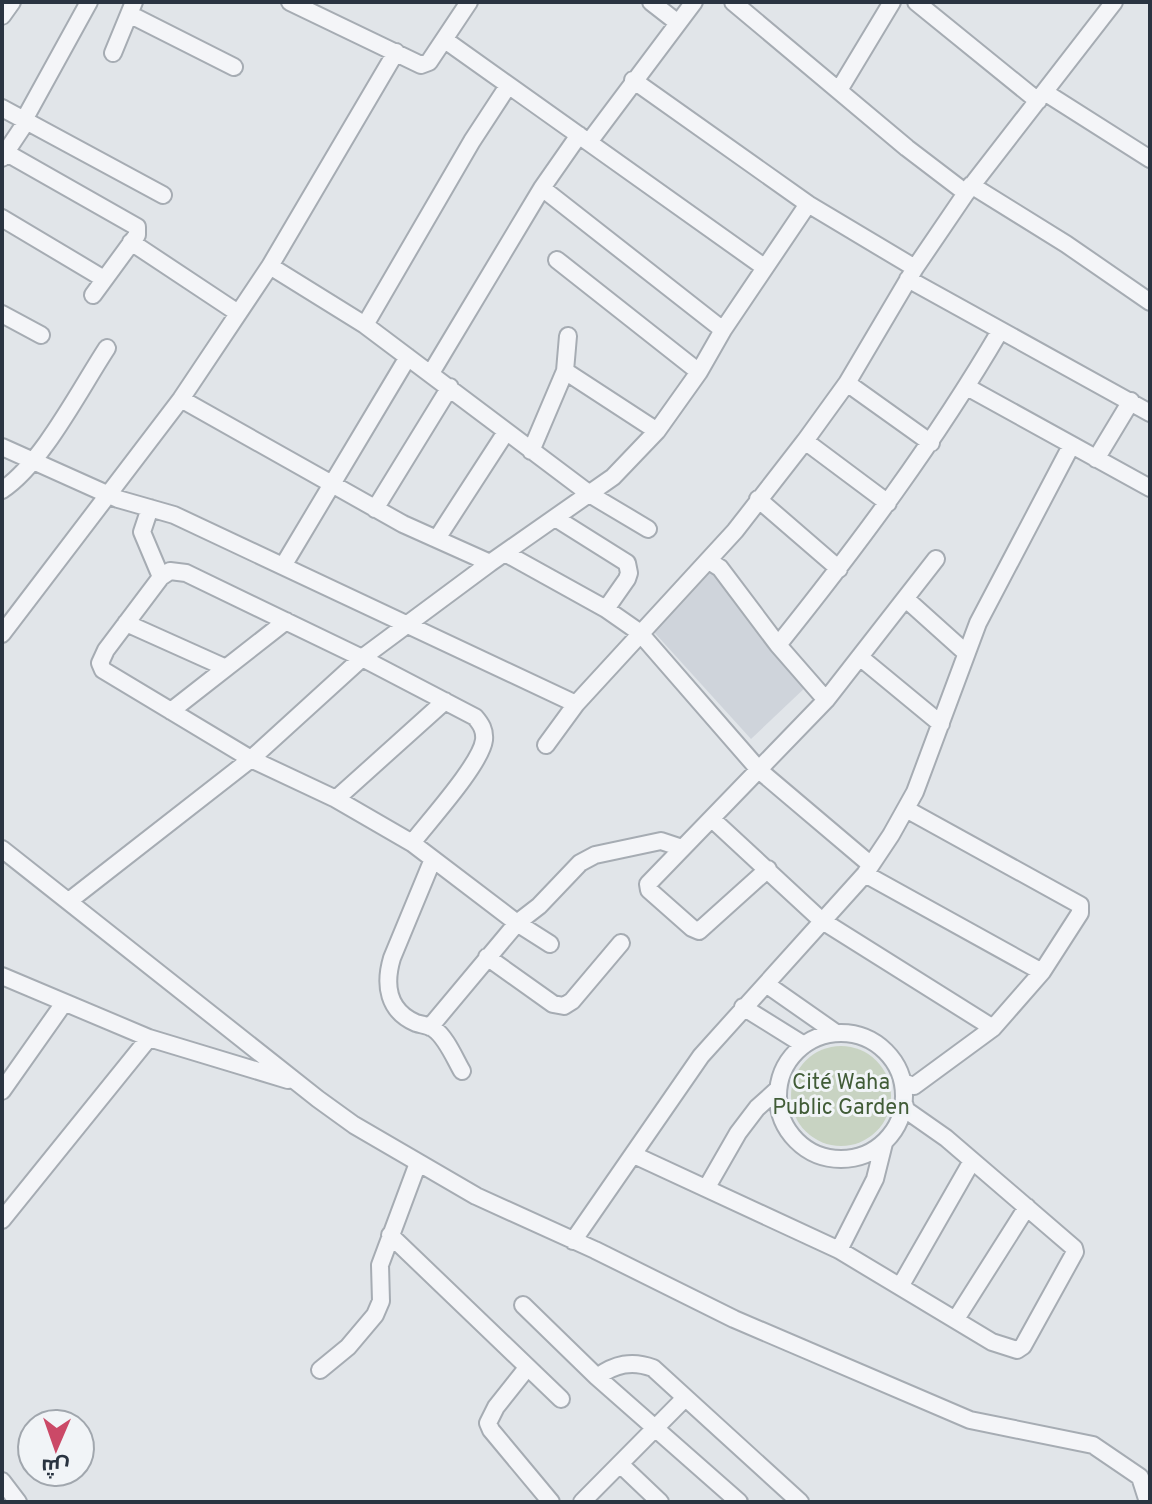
<svg xmlns="http://www.w3.org/2000/svg" width="1152" height="1504" viewBox="0 0 1152 1504" font-family="Overpass,Cairo,sans-serif">
	<rect width="100%" height="100%" fill="#e1e5e9"/>
	<path fill="#cfd4db" d="M 707,572 L 718,574 L 809,684 L 751,739 L 653,631 Z"/>
	<path fill="#c8d3c2" d="M791 1096a50 50 0 1 1 100 0a50 50 0 1 1-100 0Z"/>
	<g fill="none" stroke-linecap="round" stroke-linejoin="round">
		<g stroke="#a6acb3" stroke-width="20">
			<path id="minor" d="M 290,2 L 421,65 L 429,62 L 469,2
				M 651,2 L 678,23
				M 733,2 L 907,148 L 966,193
				M 916,2 L 1038,101
				M 129,14 L 234,67
				M 2,16 L 12,2
				M 445,40 L 764,267
				M 113,53 L 134,2
				M 633,80 L 808,204 L 915,268
				M 839,90 L 892,2
				M 1046,93 L 1150,159
				M 2,108 L 163,195
				M 24,120 L 89,2
				M 589,142 L 694,2
				M 5,152 L 137,227 L 137,235 L 93,295
				M 2,158 L 26,122
				M 971,185 L 1066,244 L 1150,302
				M 542,188 L 723,330
				M 2,218 L 104,279
				M 131,242 L 238,313
				M 557,260 L 699,372
				M 270,266 L 365,325 L 591,495 L 648,529
				M 908,279 L 1150,413
				M 2,314 L 41,335
				M 365,325 L 472,141 L 508,86
				M 565,371 L 657,431
				M 431,373 L 542,188 L 579,135
				M 847,383 L 931,443
				M 967,387 L 1150,488
				M 181,399 L 403,524 L 490,563
				M 805,441 L 888,503
				M 2,447 L 118,499 L 174,515 L 576,704
				M 531,451 L 565,371 L 568,336
				M 1096,459 L 1131,401
				M 2,490 C 42,464 80,389 107,348
				M 758,499 L 839,569
				M 150,508 L 142,532 L 161,577
				M 375,509 L 450,387
				M 557,519 L 627,563 L 629,573 L 627,579 L 606,609
				M 438,537 L 506,432
				M 505,553 L 606,609 L 639,632 L 760,771 L 871,865
				M 709,561 L 720,568 L 778,645 L 826,700
				M 283,566 L 408,357
				M 906,599 L 965,652
				M 126,623 L 224,667
				M 2,634 L 181,399 L 270,266 L 396,52
				M 778,645 C 859,544 935,442 1000,331
				M 861,658 L 941,724
				M 171,711 L 286,621
				M 546,745 L 576,704 L 735,531 L 805,441 L 847,383 L 915,268 L 966,193 L 1114,2
				M 336,799 L 445,701
				M 712,819 L 821,920 L 993,1028
				M 412,843 C 428,822 481,764 484,740 C 485,730 481,724 475,717 L 362,658 L 186,573 L 170,571 L 161,577 L 106,650 L 100,663 L 103,670 L 251,759 L 336,799 L 412,843 L 517,923 L 550,944
				M 2,849 L 318,1099 L 354,1125 L 476,1196 L 595,1250 L 734,1319 L 970,1420 L 1093,1445 L 1140,1477 L 1148,1502
				M 433,859 L 392,958 C 384,985 388,1011 416,1023 C 422,1025 429,1025 434,1029 C 446,1037 455,1059 462,1071
				M 768,869 L 699,931 L 692,928 L 649,890 L 648,884 L 826,700 L 936,559
				M 865,874 L 1042,972
				M 69,901 L 251,759 L 362,658 L 490,563 L 613,477 L 657,431 L 699,372 L 723,330 L 808,204
				M 487,957 L 553,1004 L 564,1006 L 572,1001 L 621,943
				M 2,976 L 149,1038 L 288,1080
				M 766,984 L 836,1033
				M 743,1007 L 804,1045
				M 430,1027 L 517,923 L 539,906 L 580,863 L 595,855 L 661,841 L 682,848
				M778 1096a63 63 0 1 1 126 0a63 63 0 1 1-126 0Z
				M 903,1082 L 914,1086 L 993,1028 L 1042,972 L 1080,913 L 1080,905 L 906,809
				M 2,1091 L 64,1003
				M 634,1155 L 839,1250 L 992,1342 L 1017,1350 L 1023,1346 L 1075,1252 L 1074,1248 L 946,1138 L 906,1110 L 904,1103
				M 707,1187 L 738,1133 L 757,1108 L 778,1089
				M 2,1220 L 149,1038
				M 390,1235 L 561,1399
				M 573,1241 L 701,1056 L 865,874 L 891,835 L 915,792 L 978,623 L 1071,446
				M 839,1250 L 875,1179 L 884,1143
				M 901,1285 L 972,1161
				M 523,1305 L 597,1377 L 739,1502
				M 956,1319 L 1027,1207
				M 527,1368 L 496,1407 L 488,1423 L 491,1430 L 551,1502
				M 320,1370 L 348,1347 L 375,1315 L 381,1301 L 380,1265 L 418,1163
				M 597,1377 C 615,1364 632,1360 653,1368 L 800,1502
				M 620,1464 L 660,1502
				M 2,1481 L 18,1502
				M 582,1502 L 685,1398"/>
		</g>
		<use href="#minor" stroke="#f4f5f8" stroke-width="16"/>
	</g>
	<g text-anchor="middle" dominant-baseline="central" stroke-width="6" stroke-linejoin="round" paint-order="stroke">
		<g font-size="22" fill="#415c37" stroke="#f1f4f7">
			<text x="841" y="1083">Cité Waha<tspan x="841" dy="25">Public Garden</tspan></text>
		</g>
	</g>
	<rect width="1152" height="1504" fill="none" stroke="#2a3441" stroke-width="8"/>
	<g transform="translate(56 1448) rotate(182)"><circle r="38" fill="#f1f4f7" stroke="#a1a7ae" stroke-width="2"/>
	<path d="M0-6L14 30L0 20L-14 30Z" fill="#cb4967"/>
	<text y="-12" font-size="22" font-weight="bold" text-anchor="middle" fill="#2a3441">ش</text>
	</g>
</svg>
